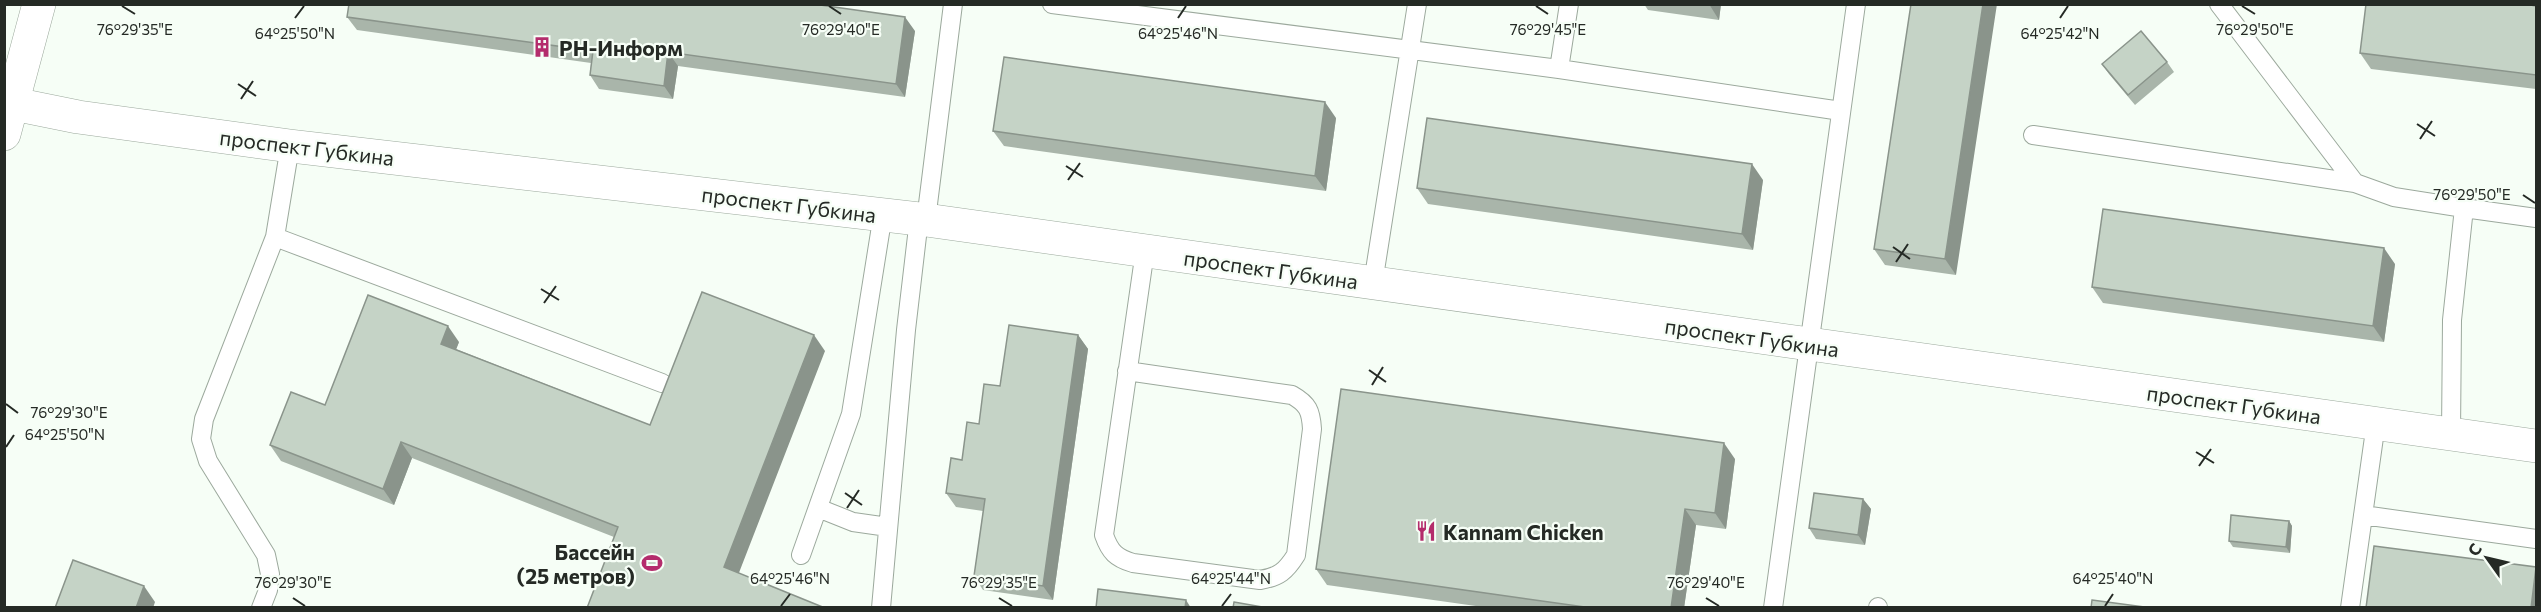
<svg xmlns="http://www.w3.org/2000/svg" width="2541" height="612" viewBox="0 0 2541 612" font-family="Commissioner,sans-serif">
	<rect width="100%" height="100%" fill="#f6fef6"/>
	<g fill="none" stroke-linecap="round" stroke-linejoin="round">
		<g stroke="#9ca99d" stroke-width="20">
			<path id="service" d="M 1052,4 L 1559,69 L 1841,111
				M 2219,4 L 2355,183 L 2394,197 L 2464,208
				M 1559,69 L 1569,4
				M 2033,135 L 2355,183
				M 926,220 L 953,4
				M 275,237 L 662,383
				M 1373,283 L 1417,4
				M 1127,371 L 1292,395 C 1308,404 1311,411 1312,429 L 1296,555 C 1286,571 1279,577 1260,580 L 1133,563 C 1116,558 1110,552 1104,535 L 1145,251
				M 2451,434 L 2452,320 L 2464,208 L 2536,218
				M 818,508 L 853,522 L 888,527
				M 2363,515 L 2536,539
				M 801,555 L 851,414 L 883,214
				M 261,608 L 268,590 L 270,574 L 266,555 L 208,461 L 201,439 L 204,419 L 275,237 L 290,146
				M 881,608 L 906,330 L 919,219
				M 1773,608 L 1856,4
				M 1878,608 L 1878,607
				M 2350,608 L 2376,423"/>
		</g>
		<g stroke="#9ca99d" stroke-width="34">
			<path id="minor" d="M 4,102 L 78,117 L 290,146 L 919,219 L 2536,446"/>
		</g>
		<g stroke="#9ca99d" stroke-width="34">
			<path id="secondary" d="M 4,134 L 39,4"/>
		</g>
		<use href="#service" stroke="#fff" stroke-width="18"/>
		<use href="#minor" stroke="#fff" stroke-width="33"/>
		<use href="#secondary" stroke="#fff" stroke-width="33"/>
	</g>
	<path fill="#a9b5aa" d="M 1644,4 L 1721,4 L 1719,20 L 1648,10 Z
		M 1911,4 L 1956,275 L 1885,265 L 1874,249 Z
		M 2536,6 L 2536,89 L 2371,69 L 2360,53 Z
		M 347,17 L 915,31 L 905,97 L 678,66 L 673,99 L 599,89 L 590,75 L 591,63 L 357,30 Z
		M 2167,62 L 2174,72 L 2135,105 L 2109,74 L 2102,64 Z
		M 1336,118 L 1326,191 L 1004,146 L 993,131 Z
		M 1763,180 L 1753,250 L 1428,204 L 1417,188 Z
		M 2395,264 L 2384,342 L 2103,303 L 2092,287 Z
		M 1078,335 L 1088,349 L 1053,600 L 983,590 L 974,576 L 983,511 L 956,507 L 946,493 L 979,424 L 1000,386 Z
		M 459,342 L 456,349 L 650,425 L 825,351 L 614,537 L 412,458 L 394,505 L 281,461 L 270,445 Z
		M 1735,459 L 1726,529 L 1696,525 L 1684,608 L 1490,608 L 1327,585 L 1316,569 Z
		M 1863,499 L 1871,509 L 1865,545 L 1816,539 L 1809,528 Z
		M 2289,521 L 2292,526 L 2290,553 L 2233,547 L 2229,541 Z"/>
	<path fill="#8a948b" d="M 1709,4 L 1721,4 L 1719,20 Z
		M 1983,4 L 1997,4 L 1956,275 L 1945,259 Z
		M 905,17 L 915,31 L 905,97 L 896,84 Z
		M 668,52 L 678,66 L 673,99 L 664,86 Z
		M 1325,102 L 1336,118 L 1326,191 L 1315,176 Z
		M 1752,164 L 1763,180 L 1753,250 L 1742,234 Z
		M 2384,248 L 2395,264 L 2384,342 L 2373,326 Z
		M 448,326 L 459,342 L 452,360 L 441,344 Z
		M 814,335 L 825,351 L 735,583 L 724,567 Z
		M 1078,335 L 1088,349 L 1053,600 L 1043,586 Z
		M 401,442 L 412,458 L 394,505 L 383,489 Z
		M 1724,443 L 1735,459 L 1726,529 L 1715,513 Z
		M 1863,499 L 1871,509 L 1865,545 L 1858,535 Z
		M 1685,509 L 1696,525 L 1684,608 L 1671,608 Z
		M 2289,521 L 2292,526 L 2290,553 L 2286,547 Z
		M 2536,567 L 2536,608 L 2531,608 Z
		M 144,586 L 155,602 L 153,608 L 136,608 Z
		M 1186,600 L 1191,608 L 1185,608 Z"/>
	<path fill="#c5d3c6" stroke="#8a948b" stroke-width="1.5" d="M 349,4 L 813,4 L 905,17 L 896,84 L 668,52 L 664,86 L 590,75 L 593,51 L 347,17 Z
		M 1911,4 L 1983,4 L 1945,259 L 1874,249 Z
		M 2366,4 L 2524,4 L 2536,6 L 2536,75 L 2360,53 Z
		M 2141,31 L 2167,62 L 2128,95 L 2102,64 Z
		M 1004,57 L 1325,102 L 1315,176 L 993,131 Z
		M 1427,118 L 1752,164 L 1742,234 L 1417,188 Z
		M 2103,209 L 2384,248 L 2373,326 L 2092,287 Z
		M 702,292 L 814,335 L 724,567 L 825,608 L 587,608 L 618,527 L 401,442 L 383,489 L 270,445 L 291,392 L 325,405 L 368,295 L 448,326 L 441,344 L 650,425 Z
		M 1009,325 L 1078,335 L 1043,586 L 974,576 L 985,499 L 946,493 L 951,458 L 962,460 L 967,422 L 979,424 L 984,384 L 1000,386 Z
		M 1341,389 L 1724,443 L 1715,513 L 1685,509 L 1671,608 L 1592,608 L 1316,569 Z
		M 1814,493 L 1863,499 L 1858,535 L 1809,528 Z
		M 2231,515 L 2289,521 L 2286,547 L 2229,541 Z
		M 2374,546 L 2536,567 L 2531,608 L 2366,608 Z
		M 73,560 L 144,586 L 136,608 L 55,608 Z
		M 1098,589 L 1186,600 L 1185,608 L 1096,608 Z
		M 2092,600 L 2152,608 L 2091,608 Z
		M 1234,602 L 1268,608 L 1233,608 Z"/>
	<path fill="none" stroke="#252a25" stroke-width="2" d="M 122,6 L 135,14M 829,6 L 841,14M 1536,6 L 1548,14M 2242,6 L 2255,14M 295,18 L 304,6M 1178,18 L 1186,6M 2060,18 L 2068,6M 238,84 L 256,96M 241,99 L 253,81M 2417,124 L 2435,136M 2420,139 L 2432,121M 1066,166 L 1083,177M 1068,180 L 1080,163M 2523,195 L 2535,203M 1893,247 L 1910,259M 1896,262 L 1908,244M 541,289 L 559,300M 544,303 L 556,286M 1369,370 L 1386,382M 1372,385 L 1383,367M 6,404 L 18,413M 6,447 L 14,435M 2196,452 L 2214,463M 2199,466 L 2211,449M 845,493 L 862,505M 847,508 L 859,490M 293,598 L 305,606M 999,598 L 1012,606M 1706,598 L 1719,606M 781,606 L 790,594M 1222,606 L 1231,594M 2105,606 L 2113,594"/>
	<defs>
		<g id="building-bare" transform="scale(1.62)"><path d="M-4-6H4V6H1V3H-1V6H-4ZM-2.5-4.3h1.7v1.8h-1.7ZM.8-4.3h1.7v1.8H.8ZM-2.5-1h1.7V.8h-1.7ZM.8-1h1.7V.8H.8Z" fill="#b42c6c" stroke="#f6fef6" stroke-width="2.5" paint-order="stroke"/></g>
		<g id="restaurant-bare" transform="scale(1.62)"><path d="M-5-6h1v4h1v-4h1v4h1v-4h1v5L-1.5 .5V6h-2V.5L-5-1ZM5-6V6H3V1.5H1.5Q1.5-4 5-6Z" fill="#b42c6c" stroke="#f6fef6" stroke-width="2.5" paint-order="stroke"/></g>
		<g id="stadium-bare" transform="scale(1.62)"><path d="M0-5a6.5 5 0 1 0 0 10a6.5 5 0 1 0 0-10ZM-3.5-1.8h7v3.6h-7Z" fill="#b42c6c" stroke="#f6fef6" stroke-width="2.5" paint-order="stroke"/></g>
	</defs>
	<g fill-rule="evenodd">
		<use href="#building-bare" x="542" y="47"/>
		<use href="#restaurant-bare" x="1426" y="531"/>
		<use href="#stadium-bare" x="652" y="563"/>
	</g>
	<g text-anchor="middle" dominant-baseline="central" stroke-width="4.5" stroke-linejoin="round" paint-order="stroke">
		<g font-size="21" font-weight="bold" fill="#252a25" stroke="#f6fef6" text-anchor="start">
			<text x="559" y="47">РН-Информ</text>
			<text x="1443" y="531">Kannam Chicken</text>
			<text x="635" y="551" text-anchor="end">Бассейн<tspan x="635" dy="24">(25 метров)</tspan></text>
		</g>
		<g font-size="21" fill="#252a25" stroke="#f6fef6">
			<text transform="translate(307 147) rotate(7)">проспект Губкина</text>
			<text transform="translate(789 204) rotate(7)">проспект Губкина</text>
			<text transform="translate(1271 269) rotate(8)">проспект Губкина</text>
			<text transform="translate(1752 337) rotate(8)">проспект Губкина</text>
			<text transform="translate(2234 404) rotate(8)">проспект Губкина</text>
		</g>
	</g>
	<g font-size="15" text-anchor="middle" fill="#252a25" stroke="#f6fef6" stroke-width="4.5" stroke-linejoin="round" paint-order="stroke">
		<text x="135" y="35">76°29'35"E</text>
		<text x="841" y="35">76°29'40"E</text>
		<text x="1548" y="35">76°29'45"E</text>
		<text x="2255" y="35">76°29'50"E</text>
		<text x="295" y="39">64°25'50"N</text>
		<text x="1178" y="39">64°25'46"N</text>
		<text x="2060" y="39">64°25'42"N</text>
		<text x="2472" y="200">76°29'50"E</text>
		<text x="69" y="418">76°29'30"E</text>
		<text x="65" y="440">64°25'50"N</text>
		<text x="790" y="584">64°25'46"N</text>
		<text x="1231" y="584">64°25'44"N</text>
		<text x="2113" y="584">64°25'40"N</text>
		<text x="293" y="588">76°29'30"E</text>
		<text x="999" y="588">76°29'35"E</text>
		<text x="1706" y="588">76°29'40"E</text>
	</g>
	<rect width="2541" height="612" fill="none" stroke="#252a25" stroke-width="12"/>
	<g transform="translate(2487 558) rotate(304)" stroke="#f6fef6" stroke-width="4.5" paint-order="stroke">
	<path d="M0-4.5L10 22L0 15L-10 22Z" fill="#252a25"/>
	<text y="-9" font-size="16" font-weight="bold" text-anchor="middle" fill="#252a25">С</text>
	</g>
</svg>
